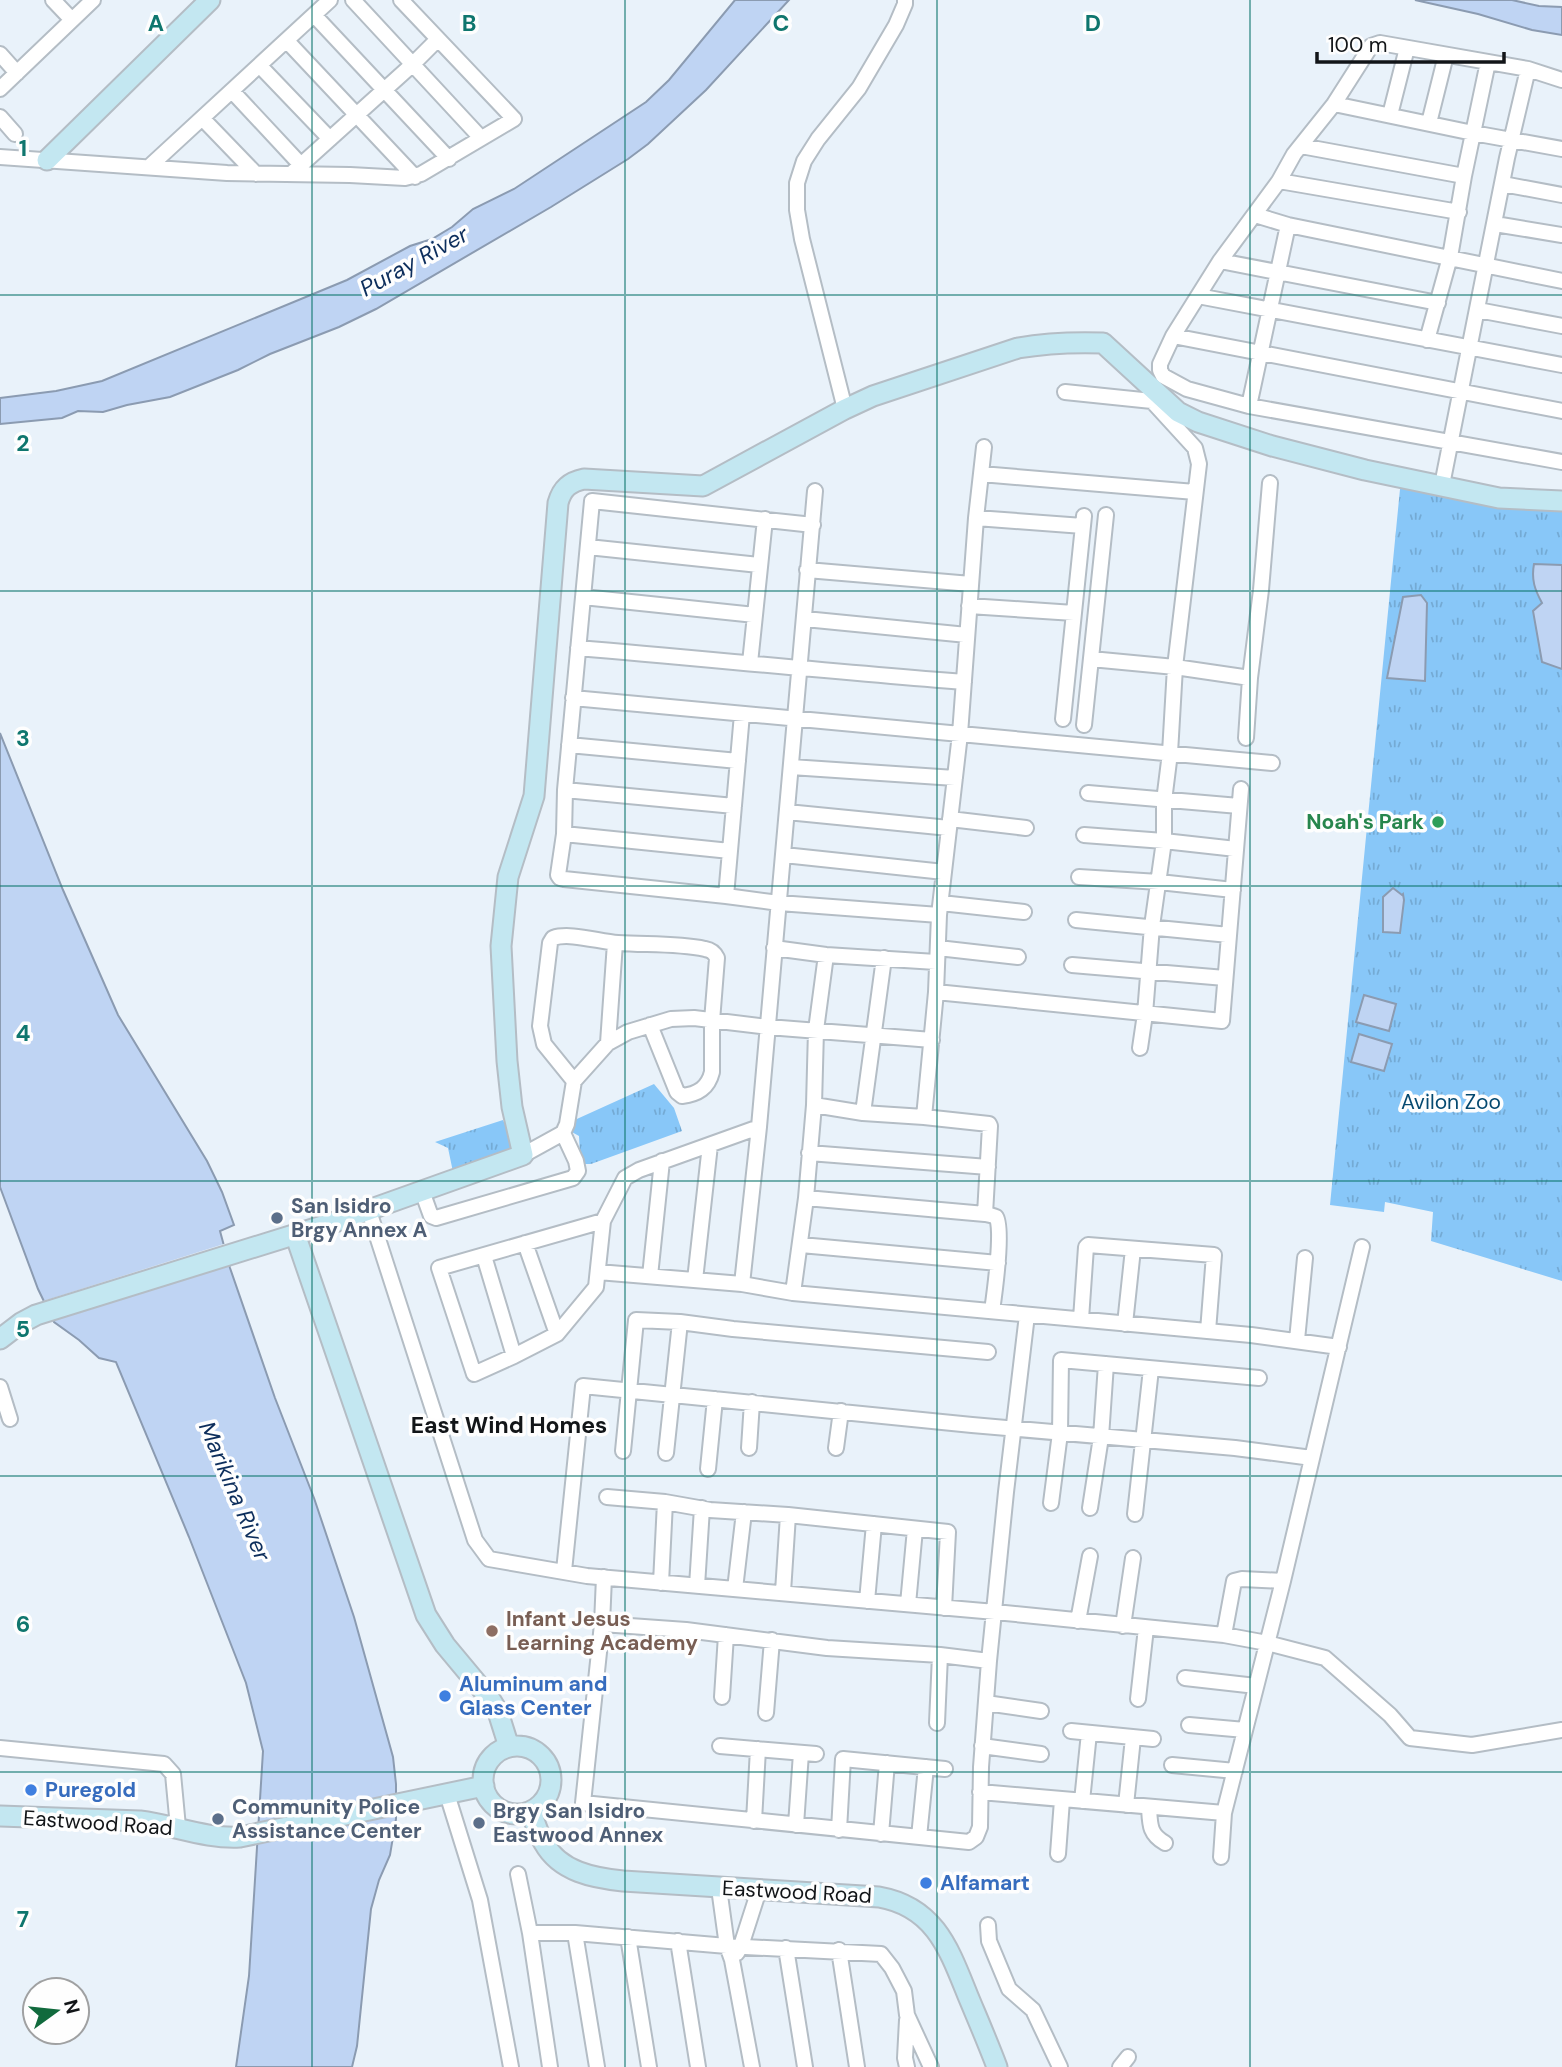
<svg xmlns="http://www.w3.org/2000/svg" width="1562" height="2067" viewBox="0 0 1562 2067" font-family="'DM Sans',sans-serif">
	<defs>
		<pattern id="park-tufts" width="24" height="20" patternUnits="userSpaceOnUse" patternTransform="scale(1.75)"><rect width="24" height="20" fill="#88c7f8"/><path d="M3 7l-1-3M5 7V3M7 7l1-3M15 17l-1-3M17 17v-4M19 17l1-3" fill="none" stroke="#74aad4"/></pattern>
	</defs>
	<rect width="100%" height="100%" fill="#e9f2fa"/>
	<path fill="url(#park-tufts)" d="M 1401,479 L 1562,510 L 1562,1281 L 1431,1241 L 1433,1212 L 1385,1202 L 1384,1212 L 1330,1205 Z
		M 654,1084 L 674,1108 L 682,1131 L 591,1164 L 583,1164 L 580,1155 L 579,1136 L 570,1131 L 568,1123 Z
		M 503,1120 L 512,1141 L 509,1154 L 453,1172 L 448,1148 L 435,1142 Z"/>
	<path fill="#bfd4f3" stroke="#8b9bb1" stroke-width="2" d="M 735,0 L 789,0 L 706,90 L 648,144 L 628,159 L 551,207 L 376,309 L 339,327 L 270,354 L 238,370 L 170,397 L 127,405 L 103,412 L 78,411 L 62,418 L 0,424 L 0,398 L 56,391 L 102,381 L 347,280 L 410,246 L 432,239 L 452,227 L 473,209 L 514,189 L 646,102 L 669,80 Z
		M 1415,0 L 1512,0 L 1539,6 L 1562,7 L 1562,35 L 1532,30 L 1478,14 Z
		M 1534,564 L 1562,565 L 1562,669 L 1542,662 L 1533,611 L 1542,603 C 1535,590 1531,580 1534,564 Z
		M 1421,595 L 1427,603 L 1425,681 L 1387,678 L 1403,597 Z
		M 0,733 L 63,890 L 118,1015 L 207,1161 L 222,1192 L 234,1225 L 220,1231 L 230,1268 L 275,1398 L 314,1498 L 354,1617 L 393,1757 L 396,1784 L 396,1819 L 390,1855 L 379,1880 L 371,1909 L 357,2046 L 352,2067 L 236,2067 L 249,1976 L 263,1751 L 246,1683 L 189,1537 L 116,1362 L 99,1358 L 79,1340 L 54,1322 L 38,1289 L 0,1187 Z
		M 1393,888 L 1402,895 L 1403,894 L 1404,900 L 1400,933 L 1383,932 L 1383,897 Z
		M 1364,995 L 1396,1004 L 1389,1031 L 1356,1022 Z
		M 1359,1034 L 1392,1044 L 1384,1071 L 1351,1062 Z"/>
	<path fill="#e9f2fa" d="M 227,1243 L 233,1265 L 50,1322 L 40,1302 Z"/>
	<g fill="none" stroke-linecap="round" stroke-linejoin="round">
		<g stroke="#b4bdc5" stroke-width="18">
			<path id="street" d="M 53,0 L 72,20
				M 353,0 L 481,138
				M 314,15 L 449,159
				M 287,41 L 415,177
				M 0,54 L 17,73
				M 260,66 L 330,139
				M 1562,80 L 1528,69 L 1380,43 L 1371,46 L 1334,104 L 1294,154 L 1279,181 L 1220,261 L 1173,336 L 1160,364 L 1160,370 L 1163,376 L 1187,389 L 1249,406 L 1562,462
				M 0,89 L 93,0
				M 232,91 L 301,165
				M 1334,104 L 1473,133 L 1562,149
				M 1390,115 L 1407,48
				M 0,117 L 15,134
				M 202,118 L 256,174
				M 1429,123 L 1446,55
				M 1301,146 L 1464,176
				M 0,157 L 227,173 L 350,175 L 405,178 L 421,174 L 514,119 L 401,0
				M 150,166 L 330,0
				M 292,173 L 413,64 L 438,39
				M 1279,181 L 1459,212
				M 1503,184 L 1562,195
				M 1255,215 L 1288,225 L 1562,281
				M 1495,224 L 1562,235
				M 1220,261 L 1438,303
				M 1198,296 L 1562,365
				M 1478,310 L 1562,326
				M 1173,336 L 1562,411
				M 1427,340 L 1450,257 L 1464,176 L 1488,62
				M 1065,392 L 1152,401 L 1195,448 L 1199,464 L 1175,667 L 1170,753 L 1164,801 L 1164,841 L 1152,926 L 1145,1014 L 1140,1048
				M 1249,406 L 1288,225
				M 845,409 L 802,239 L 797,210 L 797,183 L 804,161 L 818,139 L 859,88 L 896,25 L 905,4 L 905,0
				M 981,474 L 1195,492
				M 1442,485 L 1507,158 L 1528,69
				M 976,518 L 1083,526
				M 588,547 L 759,565
				M 807,570 L 971,584
				M 583,597 L 755,615
				M 969,606 L 1074,613
				M 805,619 L 967,635
				M 578,648 C 707,659 835,672 964,682
				M 1091,659 L 1175,667 L 1250,678
				M 750,663 L 765,519
				M 573,698 L 1272,763
				M 1063,719 L 1084,516
				M 1084,725 L 1106,515
				M 1246,738 L 1250,678 L 1261,590 L 1270,483
				M 569,745 L 738,761
				M 791,767 L 955,778
				M 565,790 L 734,806
				M 1088,793 L 1239,806
				M 787,812 L 949,828
				M 950,819 L 1026,828
				M 564,834 L 730,851 L 726,896 L 564,879 L 560,878 L 558,875 L 564,834 L 565,790 L 592,501 L 813,525
				M 1084,835 L 1164,841 L 1236,849
				M 730,851 L 742,714
				M 784,855 L 944,872
				M 1079,877 L 1159,882 L 1233,890
				M 726,896 L 779,903 L 939,915
				M 941,903 L 1024,912
				M 1076,920 L 1229,935
				M 774,948 L 826,955 L 936,962
				M 938,948 L 1018,957
				M 1072,965 L 1225,978
				M 936,992 L 1222,1021 L 1241,789
				M 608,1043 L 615,943
				M 574,1081 L 544,1044 L 540,1026 L 550,943 L 553,938 C 570,932 600,942 618,943 C 646,945 677,943 705,949 C 711,950 714,952 717,958 L 712,1021 L 712,1072 C 708,1088 698,1094 682,1096 L 677,1092 L 650,1025
				M 814,1105 L 863,1113 L 924,1117 L 936,992 L 939,915 L 960,734 L 976,518 L 984,447
				M 863,1113 L 884,958
				M 924,1117 L 989,1124 L 990,1126 L 985,1214
				M 809,1153 L 988,1167
				M 523,1155 L 563,1133 L 567,1124 L 574,1081 L 608,1043 L 628,1032 L 671,1019 L 694,1018 L 768,1027 L 932,1040
				M 422,1191 L 431,1216 L 436,1218 L 573,1178 L 578,1171 L 576,1161 L 563,1133
				M 806,1198 L 985,1214 C 987,1214 994,1216 996,1217 C 1004,1225 994,1297 992,1311
				M 369,1211 L 475,1540 L 489,1559 L 587,1576 L 995,1612 L 1224,1635 L 1267,1643 L 1325,1658 L 1390,1715 L 1410,1738 L 1472,1745 L 1562,1730
				M 603,1221 L 625,1178 L 639,1170 L 759,1127 L 815,491
				M 603,1221 L 596,1287 L 557,1334 L 514,1356 L 474,1374 L 439,1268 Z
				M 525,1243 L 557,1334
				M 801,1245 L 998,1263
				M 484,1256 L 514,1356
				M 598,1272 L 742,1284 L 759,1127
				M 650,1276 L 662,1161
				M 695,1280 L 710,1145
				M 742,1284 L 793,1293 L 1251,1335 L 1339,1347
				M 793,1293 L 806,1198 L 814,1105 L 816,1030 L 826,955
				M 1081,1319 L 1086,1247 L 1088,1245 L 1214,1255 L 1208,1331
				M 1125,1324 L 1133,1249
				M 1297,1340 L 1305,1258
				M 0,1387 L 10,1419
				M 749,1448 L 752,1402
				M 836,1448 L 841,1411
				M 623,1451 L 636,1320 L 680,1322 L 733,1329 L 988,1352
				M 666,1453 L 680,1322
				M 708,1469 L 715,1399
				M 607,1497 L 665,1502 L 710,1510 L 788,1515 L 948,1532 L 944,1608
				M 1051,1503 L 1060,1433 L 1061,1360 L 1259,1378
				M 1090,1508 L 1101,1437 L 1106,1364
				M 1135,1514 L 1151,1369
				M 564,1571 L 583,1386 L 972,1425 L 1235,1448 L 1312,1458
				M 604,1577 L 602,1624 L 583,1803 L 969,1842 L 976,1837 L 980,1827 L 981,1767 L 989,1661 L 1006,1492 L 1027,1315
				M 661,1583 L 665,1502
				M 697,1586 L 702,1508
				M 735,1589 L 744,1512
				M 783,1592 L 788,1515
				M 867,1601 L 874,1524
				M 908,1604 L 915,1529
				M 1078,1621 L 1090,1556
				M 602,1624 L 686,1630 L 827,1648 L 940,1655 L 989,1661
				M 1123,1626 L 1133,1558
				M 1224,1635 L 1234,1581 L 1242,1579 L 1283,1581
				M 1185,1678 L 1256,1686
				M 722,1697 L 726,1635
				M 1138,1699 L 1146,1628
				M 986,1703 L 1041,1711
				M 766,1713 L 772,1640
				M 937,1723 L 940,1655
				M 1189,1725 L 1245,1730
				M 1071,1731 L 1153,1739
				M 720,1746 L 816,1754
				M 982,1746 L 1041,1754
				M 0,1748 L 164,1764 L 173,1774 L 178,1827
				M 1172,1765 L 1235,1771
				M 980,1792 L 1224,1813
				M 447,1794 L 480,1900 L 511,2067
				M 1082,1801 L 1089,1733
				M 1126,1805 L 1133,1738
				M 1149,1807 C 1150,1824 1149,1834 1165,1843
				M 754,1821 L 758,1749
				M 796,1825 L 801,1753
				M 839,1830 L 843,1759 L 945,1769
				M 881,1834 L 887,1763
				M 919,1837 L 926,1767
				M 1058,1854 L 1062,1800
				M 1221,1857 L 1224,1813 L 1283,1581 L 1362,1247
				M 518,1874 L 530,1933 L 575,1933 L 727,1946 L 881,1954 L 892,1968 L 904,1991 L 907,2015 L 931,2067
				M 719,1888 L 727,1946 L 732,1960 L 752,2067
				M 988,1925 L 989,1941 L 1009,1989 L 1033,2010 L 1060,2067
				M 530,1933 L 550,2067
				M 575,1933 L 597,2067
				M 628,1937 L 649,2067
				M 678,1941 L 698,2067
				M 786,1948 L 805,2067
				M 839,1950 L 857,2067
				M 737,1953 L 741,1946 L 759,1890
				M 907,2067 L 905,2058 L 907,2020
				M 1120,2067 L 1128,2057"/>
		</g>
		<g stroke="#b4bdc5" stroke-width="23">
			<path id="secondary" d="M 47,160 L 210,0
				M 295,1234 L 426,1615 L 445,1645 L 490,1699 L 498,1712 L 509,1747
				M 0,1339 L 21,1323 L 36,1315 L 335,1222 L 523,1155 L 512,1107 L 507,1061 L 501,946 L 508,877 L 534,796 L 558,503 C 562,488 570,482 584,479 L 703,486 L 845,409 L 873,396 L 1018,348 C 1047,343 1074,342 1103,343 L 1178,412 L 1198,422 L 1272,446 L 1365,470 L 1499,498 L 1562,501
				M483 1780a34 34 0 1 1 68 0a34 34 0 1 1-68 0Z
				M 531,1812 C 535,1822 538,1834 544,1843 C 560,1872 594,1878 623,1881 L 879,1897 C 935,1907 949,1949 968,1996 C 978,2020 988,2043 997,2067
				M 0,1816 L 140,1821 C 173,1825 206,1839 240,1837 L 484,1786"/>
		</g>
		<use href="#street" stroke="#fff" stroke-width="14"/>
		<use href="#secondary" stroke="#c3e7f1" stroke-width="19"/>
	</g>
	<path fill="none" stroke="#0f766e" stroke-width="2" stroke-opacity="0.55" d="M 312,0 L 312,2067M 625,0 L 625,2067M 937,0 L 937,2067M 1250,0 L 1250,2067M 0,295 L 1562,295M 0,591 L 1562,591M 0,886 L 1562,886M 0,1181 L 1562,1181M 0,1476 L 1562,1476M 0,1772 L 1562,1772"/>
	<circle fill="#2e9e5b" stroke="#fefefe" stroke-width="2.5" cx="1438" cy="822" r="7"/>
	<g fill="#5c6f8a" stroke="#fefefe" stroke-width="2.5">
		<circle cx="277" cy="1218" r="7"/>
		<circle cx="218" cy="1819" r="7"/>
		<circle cx="479" cy="1823" r="7"/>
	</g>
	<circle fill="#8d6e63" stroke="#fefefe" stroke-width="2.5" cx="492" cy="1631" r="7"/>
	<g fill="#3f7fe0" stroke="#fefefe" stroke-width="2.5">
		<circle cx="445" cy="1696" r="7"/>
		<circle cx="31" cy="1790" r="7"/>
		<circle cx="926" cy="1883" r="7"/>
	</g>
	<g text-anchor="middle" dominant-baseline="central" stroke-width="7" stroke-linejoin="round" paint-order="stroke">
		<g font-size="21" font-weight="bold" fill="#27864d" stroke="#fefefe" text-anchor="end">
			<text x="1424" y="822">Noah's Park</text>
		</g>
		<g font-size="21" fill="#054970" stroke="#fefefe">
			<text x="1451" y="1102">Avilon Zoo</text>
		</g>
		<g font-size="21" font-weight="bold" fill="#4e5e75" stroke="#fefefe" text-anchor="start">
			<text x="291" y="1206">San Isidro<tspan x="291" dy="24">Brgy Annex A</tspan></text>
			<text x="232" y="1807">Community Police<tspan x="232" dy="24">Assistance Center</tspan></text>
			<text x="493" y="1811">Brgy San Isidro<tspan x="493" dy="24">Eastwood Annex</tspan></text>
		</g>
		<g font-size="21" font-weight="bold" fill="#785e54" stroke="#fefefe" text-anchor="start">
			<text x="506" y="1619">Infant Jesus<tspan x="506" dy="24">Learning Academy</tspan></text>
		</g>
		<g font-size="21" font-weight="bold" fill="#366cbe" stroke="#fefefe" text-anchor="start">
			<text x="459" y="1684">Aluminum and<tspan x="459" dy="24">Glass Center</tspan></text>
			<text x="45" y="1790">Puregold</text>
			<text x="940" y="1883">Alfamart</text>
		</g>
		<g font-size="21" fill="#121518" stroke="#fefefe">
			<text transform="translate(98 1823) rotate(4)">Eastwood Road</text>
			<text transform="translate(797 1892) rotate(3)">Eastwood Road</text>
		</g>
		<g font-size="23" font-style="italic" fill="#0d2e5c" stroke="#fefefe">
			<text transform="translate(414 261) rotate(-29)">Puray River</text>
			<text transform="translate(235 1491) rotate(67)">Marikina River</text>
		</g>
		<g font-size="23" font-weight="bold" fill="#121518" stroke="#fefefe">
			<text x="509" y="1425">East Wind Homes</text>
		</g>
	</g>
	<g font-size="23" text-anchor="middle" font-weight="bold" fill="#0f766e" stroke="#fefefe" stroke-width="7" stroke-linejoin="round" paint-order="stroke">
		<text x="156" y="31">A</text>
		<text x="469" y="31">B</text>
		<text x="781" y="31">C</text>
		<text x="1093" y="31">D</text>
		<text x="23" y="156">1</text>
		<text x="23" y="451">2</text>
		<text x="23" y="746">3</text>
		<text x="23" y="1041">4</text>
		<text x="23" y="1337">5</text>
		<text x="23" y="1632">6</text>
		<text x="23" y="1927">7</text>
	</g>
	<g transform="translate(56 2011) rotate(75)"><circle r="33" fill="#fefefe" stroke="#a0a1a2" stroke-width="2"/>
	<path d="M0-5L12 26L0 18L-12 26Z" fill="#116a3d"/>
	<text y="-10" font-size="19" font-weight="bold" text-anchor="middle" fill="#121518">N</text>
	</g>
	<path d="M1317 52v10h187v-10" fill="none" stroke="#121518" stroke-width="3.5"/>
	<text x="1328" y="52" font-size="21" fill="#121518" stroke="#fefefe" stroke-width="5" paint-order="stroke">100 m</text>
</svg>
